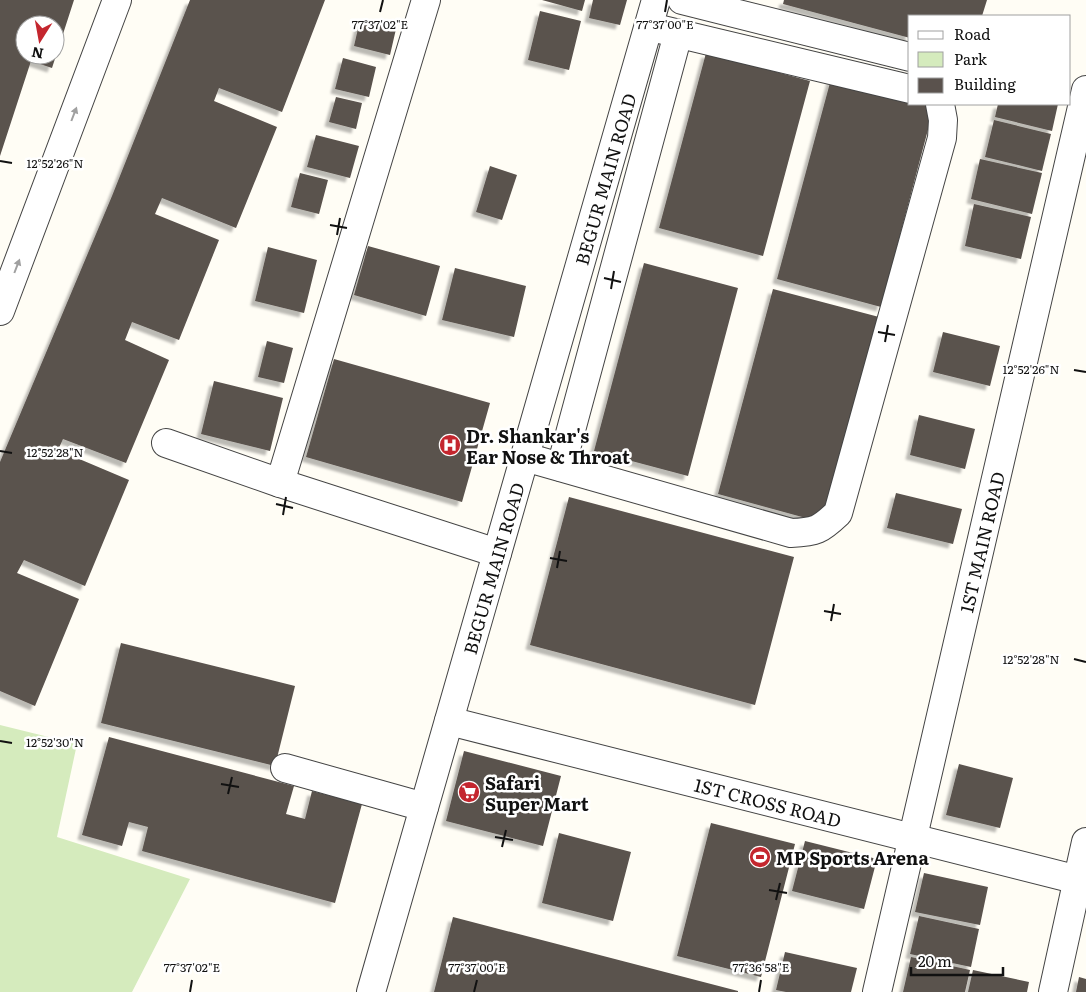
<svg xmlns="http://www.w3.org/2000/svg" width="1086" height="992" viewBox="0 0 1086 992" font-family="Literata,serif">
	<defs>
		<filter id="shadow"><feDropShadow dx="-4.5" dy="4.5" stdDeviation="1" flood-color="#0004"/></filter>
	</defs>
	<rect width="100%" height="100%" fill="#fffdf5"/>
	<path fill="#d5ebbd" d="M 0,725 L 77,744 L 57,837 L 190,879 L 132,992 L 0,992 Z"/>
	<path fill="#5a524d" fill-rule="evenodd" filter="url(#shadow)" d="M 0,0 L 74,0 L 52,68 L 31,61 L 0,156 ZM 25,25 L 55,25 L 55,55 L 25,55 Z
		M 190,0 L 325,0 L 282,112 L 219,88 L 214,101 L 277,127 L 236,228 L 162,198 L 155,214 L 219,240 L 179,340 L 132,322 L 125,340 L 169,360 L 126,463 L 63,439 L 58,450 L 129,480 L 85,586 L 24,560 L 17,573 L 79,599 L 35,706 L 0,691 L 0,462 L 112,196 Z
		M 542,0 L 585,0 L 582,11 Z
		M 593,0 L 627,0 L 620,25 L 589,18 Z
		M 784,0 L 987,0 L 982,16 L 910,16 L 910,38 L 783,4 Z
		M 540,11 L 581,21 L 569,70 L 528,60 Z
		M 360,20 L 396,29 L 390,55 L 354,46 Z
		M 706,53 L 810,81 L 763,256 L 659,228 Z
		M 343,58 L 376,67 L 369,97 L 335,89 Z
		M 831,79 L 910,100 L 910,104 L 923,104 L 934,107 L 881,307 L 777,279 Z
		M 336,97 L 362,103 L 356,129 L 329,122 Z
		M 998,104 L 1058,104 L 1052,131 L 995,117 Z
		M 994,120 L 1051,134 L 1042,171 L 985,157 Z
		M 316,135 L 359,146 L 350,178 L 307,167 Z
		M 980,159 L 1042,173 L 1032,214 L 971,199 Z
		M 490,166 L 517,175 L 502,220 L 476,212 Z
		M 300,173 L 328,180 L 319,214 L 291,207 Z
		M 974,204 L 1031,217 L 1021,259 L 965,246 Z
		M 368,246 L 440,266 L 426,316 L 354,295 Z
		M 268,247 L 317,260 L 304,313 L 255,301 Z
		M 644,263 L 738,288 L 688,476 L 594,451 Z
		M 455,268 L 526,286 L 514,337 L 442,320 Z
		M 773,289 L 879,317 L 824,523 L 718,494 Z
		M 943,332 L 1000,346 L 990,386 L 933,372 Z
		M 267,341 L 293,348 L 284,383 L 258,377 Z
		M 334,359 L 490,403 L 462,502 L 306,457 Z
		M 214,381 L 283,398 L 270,451 L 201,434 Z
		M 919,415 L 975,429 L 965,469 L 910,455 Z
		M 896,493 L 962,509 L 953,544 L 887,528 Z
		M 569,497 L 794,557 L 755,705 L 530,645 Z
		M 121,643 L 295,686 L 275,766 L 101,723 Z
		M 109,737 L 294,786 L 286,814 L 305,819 L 312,791 L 362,804 L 335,903 L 142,851 L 148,827 L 129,822 L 122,846 L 82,835 Z
		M 464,751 L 561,776 L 543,846 L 446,821 Z
		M 959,764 L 1013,778 L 1000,828 L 946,815 Z
		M 711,823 L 795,844 L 761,977 L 677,956 Z
		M 559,833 L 631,852 L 613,921 L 542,903 Z
		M 805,841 L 877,859 L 864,909 L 792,891 Z
		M 924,873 L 988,887 L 980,925 L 915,912 Z
		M 919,916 L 979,929 L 971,967 L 910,954 Z
		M 453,917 L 738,991 L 738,992 L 434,992 Z
		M 785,952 L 857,968 L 851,992 L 786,992 L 776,990 Z
		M 911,957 L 970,970 L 965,992 L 903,992 Z
		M 973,970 L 1029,982 L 1027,992 L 968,992 Z
		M 1079,977 L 1086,979 L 1086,992 L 1076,992 Z"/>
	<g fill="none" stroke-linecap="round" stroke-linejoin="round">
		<g stroke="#444" stroke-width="30">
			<g id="minor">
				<path d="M 682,0 L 910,57"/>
				<path d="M 659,29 L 910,89"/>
				<path d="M 0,311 L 117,0"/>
				<path d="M 166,443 L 280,483 L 497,553"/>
				<path d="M 525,457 L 791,533 C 816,532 820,530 838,513 L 942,138 L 943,120 L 940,104"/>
				<path d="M 561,467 L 678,34"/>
				<path d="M 280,483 L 426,0"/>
				<path id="s1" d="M 449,721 L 1086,882"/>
				<path d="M 285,768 L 424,807"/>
				<path id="s2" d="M 371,992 L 656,0"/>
				<path id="s3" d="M 877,992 L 1086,90"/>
				<path d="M 1053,992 L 1086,842"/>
			</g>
		</g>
		<use href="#minor" stroke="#fff" stroke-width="28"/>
	</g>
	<defs><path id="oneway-solid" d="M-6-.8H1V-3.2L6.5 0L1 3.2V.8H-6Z" transform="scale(1.25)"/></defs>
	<g fill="#a0a0a0">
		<use href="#oneway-solid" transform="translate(74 114) rotate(-69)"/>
		<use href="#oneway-solid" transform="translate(17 266) rotate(-69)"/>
	</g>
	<path fill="none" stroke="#111" stroke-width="2" d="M 380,12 L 383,0M 665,12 L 667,0M 0,161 L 12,163M 330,225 L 347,228M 337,235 L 340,218M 604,278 L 621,282M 611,289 L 614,271M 878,332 L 895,335M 885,342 L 888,325M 1074,370 L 1086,372M 0,451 L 12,453M 276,504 L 293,508M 283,515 L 286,497M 550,558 L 567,561M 557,568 L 560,551M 824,611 L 841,614M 831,621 L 834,604M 1074,659 L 1086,662M 0,741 L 12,743M 221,784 L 239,787M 228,794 L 232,777M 495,837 L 513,840M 502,847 L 506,830M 769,890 L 787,893M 776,900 L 780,883M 190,992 L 192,980M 474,992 L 477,980M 759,992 L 761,980"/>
	<defs>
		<g id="hospital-disc" transform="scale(1.125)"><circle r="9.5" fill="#c4262e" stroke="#fff"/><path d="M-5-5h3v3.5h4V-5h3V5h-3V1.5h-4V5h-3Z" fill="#fff"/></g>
		<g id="supermarket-disc" transform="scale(1.125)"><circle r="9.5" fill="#c4262e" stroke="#fff"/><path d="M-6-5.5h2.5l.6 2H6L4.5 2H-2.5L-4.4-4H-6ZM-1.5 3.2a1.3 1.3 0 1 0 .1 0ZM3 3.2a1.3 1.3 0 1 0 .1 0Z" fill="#fff"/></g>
		<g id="stadium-disc" transform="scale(1.125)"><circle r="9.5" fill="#c4262e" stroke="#fff"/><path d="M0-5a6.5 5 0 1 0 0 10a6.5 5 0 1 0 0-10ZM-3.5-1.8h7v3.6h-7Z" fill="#fff"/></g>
	</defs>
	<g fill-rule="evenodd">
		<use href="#hospital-disc" x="450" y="445"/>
		<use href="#supermarket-disc" x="469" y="792"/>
		<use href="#stadium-disc" x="760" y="857"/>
	</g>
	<g text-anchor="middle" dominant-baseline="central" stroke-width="5" stroke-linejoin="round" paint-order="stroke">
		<g font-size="18" fill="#111" stroke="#fff">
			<text stroke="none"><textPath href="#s2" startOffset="846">BEGUR MAIN ROAD</textPath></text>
			<text stroke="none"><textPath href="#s3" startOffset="462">1ST MAIN ROAD</textPath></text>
			<text stroke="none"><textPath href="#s2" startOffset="441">BEGUR MAIN ROAD</textPath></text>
			<text stroke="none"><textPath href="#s1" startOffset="329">1ST CROSS ROAD</textPath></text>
		</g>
		<g font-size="18" font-weight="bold" fill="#111" stroke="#fff" text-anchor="start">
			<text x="466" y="435">Dr. Shankar's<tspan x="466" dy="21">Ear Nose &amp; Throat</tspan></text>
			<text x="485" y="782">Safari<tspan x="485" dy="21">Super Mart</tspan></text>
			<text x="776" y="857">MP Sports Arena</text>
		</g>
	</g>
	<g font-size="12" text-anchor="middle" fill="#111" stroke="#fff" stroke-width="5" stroke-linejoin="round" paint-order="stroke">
		<text x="380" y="29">77°37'02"E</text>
		<text x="665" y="29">77°37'00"E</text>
		<text x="55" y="168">12°52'26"N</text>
		<text x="1031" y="374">12°52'26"N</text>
		<text x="55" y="457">12°52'28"N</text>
		<text x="1031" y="664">12°52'28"N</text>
		<text x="55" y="747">12°52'30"N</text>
		<text x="192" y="972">77°37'02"E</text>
		<text x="477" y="972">77°37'00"E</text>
		<text x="761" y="972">77°36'58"E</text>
	</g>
	<rect x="908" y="15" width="162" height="90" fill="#ffffff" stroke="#a0a0a0"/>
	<rect x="918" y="31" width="25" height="8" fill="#ffffff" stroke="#a0a0a0"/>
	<text x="954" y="40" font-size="15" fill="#111111">Road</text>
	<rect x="918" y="52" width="25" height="15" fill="#d5ebbd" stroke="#a0a0a0"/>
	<text x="954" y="65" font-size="15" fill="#111111">Park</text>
	<rect x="918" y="78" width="25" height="15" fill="#5a524d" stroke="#a0a0a0"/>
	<text x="954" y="90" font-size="15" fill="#111111">Building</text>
	<g transform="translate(40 40) rotate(191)"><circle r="24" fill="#ffffff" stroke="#a0a0a0"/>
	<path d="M0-4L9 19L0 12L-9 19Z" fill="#c4262e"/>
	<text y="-8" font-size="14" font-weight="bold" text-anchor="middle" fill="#111111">N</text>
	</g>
	<path d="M911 967v8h92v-8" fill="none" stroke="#111111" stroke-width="2.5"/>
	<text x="918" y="967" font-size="15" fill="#111111" stroke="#ffffff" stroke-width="4" paint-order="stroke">20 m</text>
</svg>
